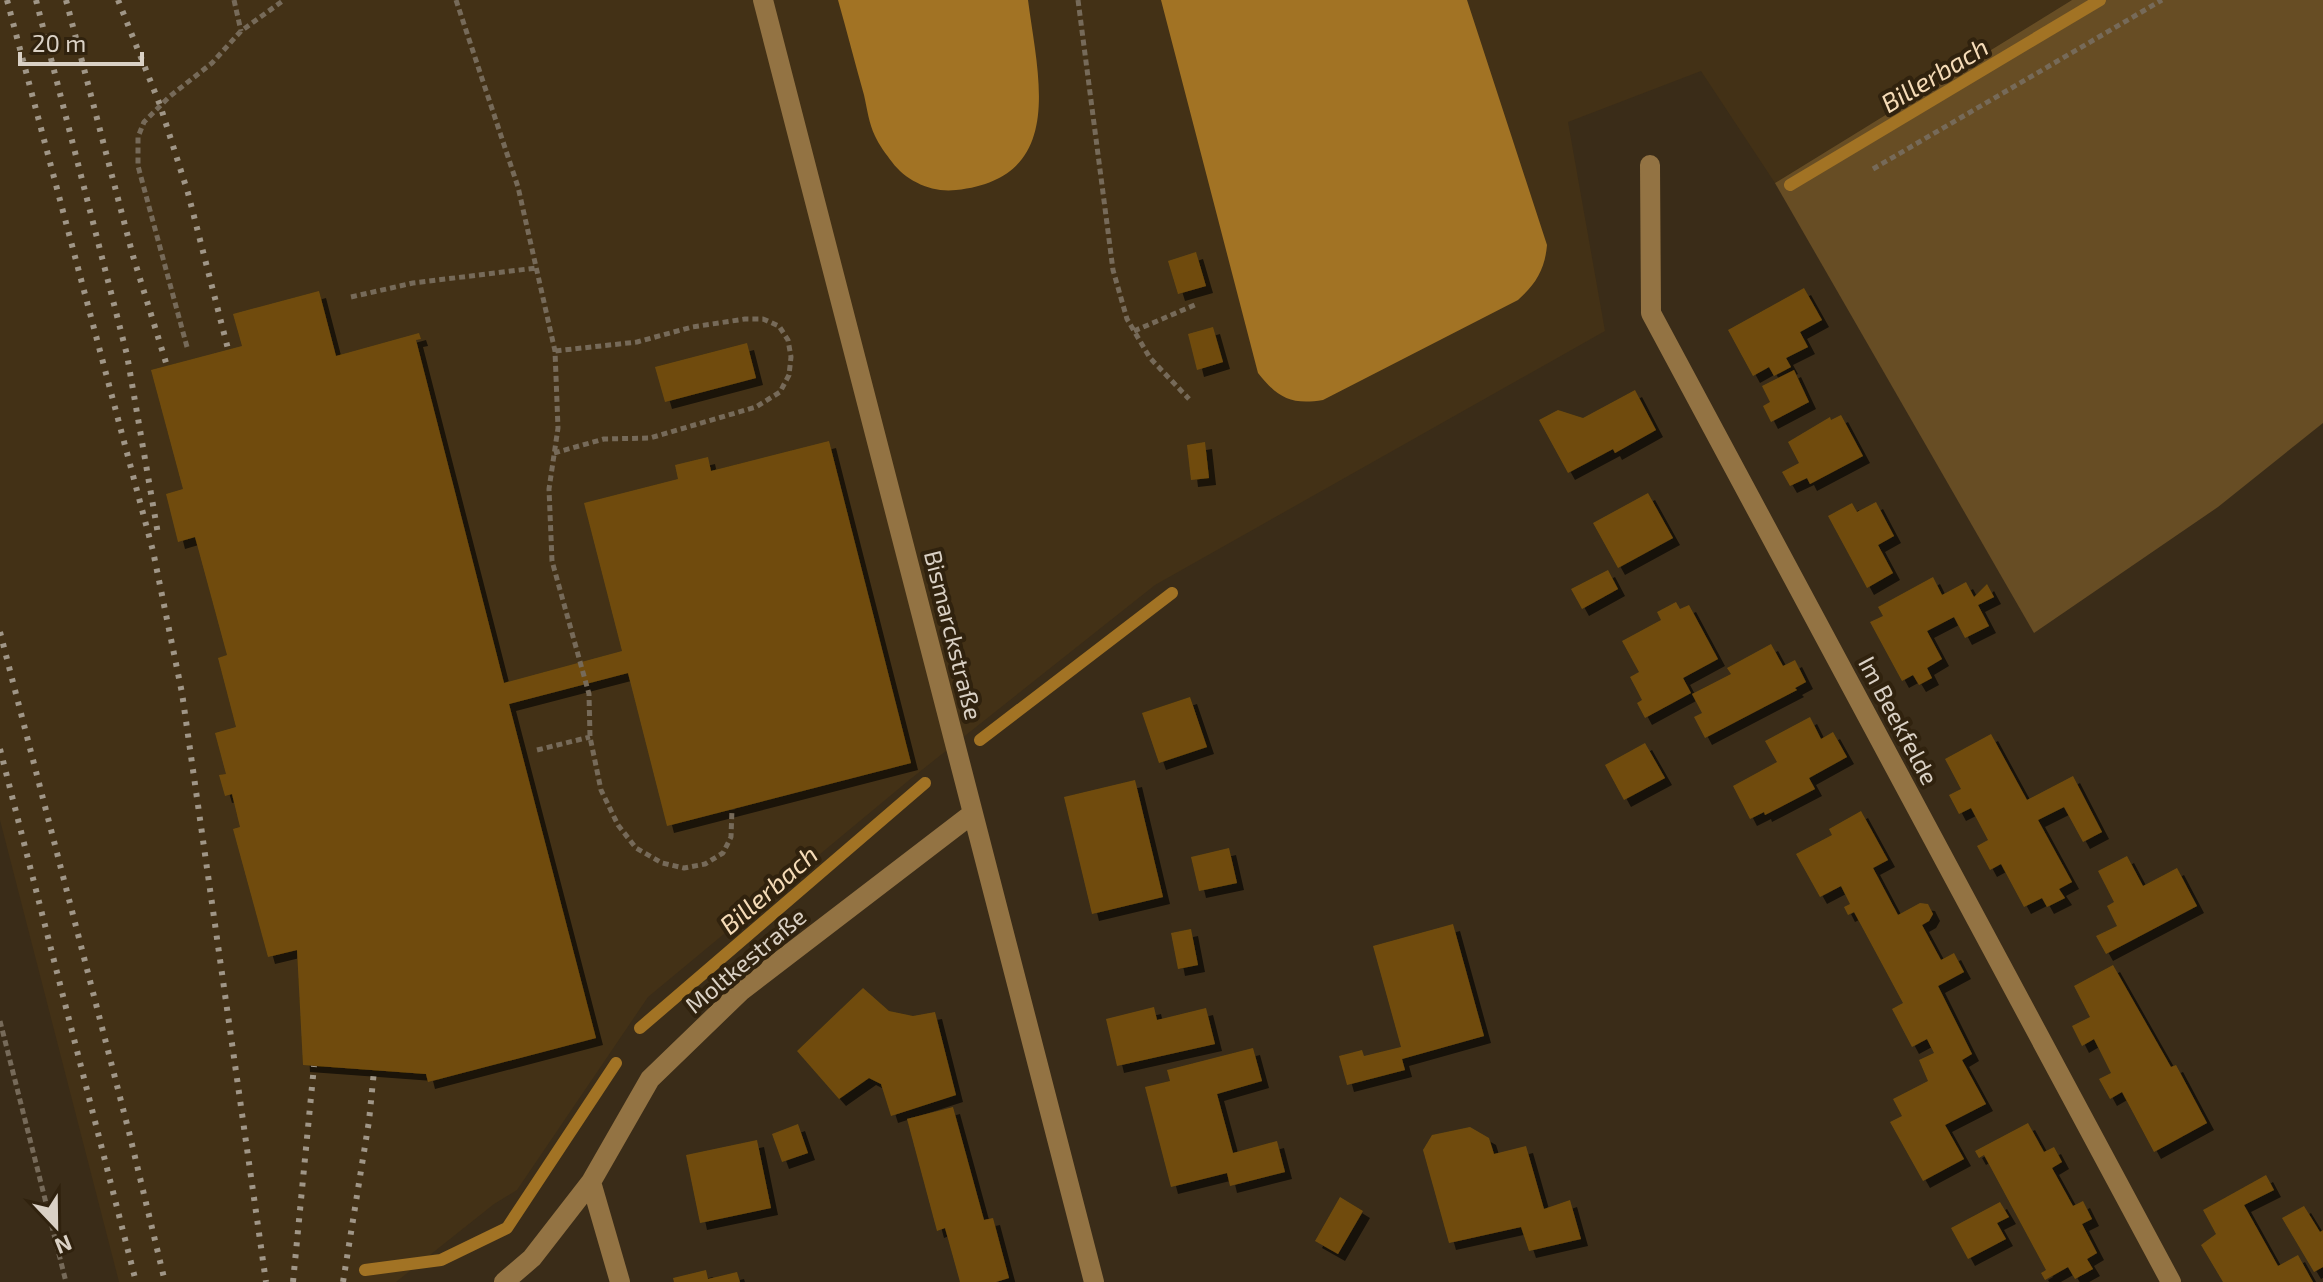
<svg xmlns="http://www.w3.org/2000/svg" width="2323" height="1282" viewBox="0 0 2323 1282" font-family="'Exo 2',sans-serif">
	<defs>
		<filter id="shadow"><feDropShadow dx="7" dy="7" stdDeviation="0" flood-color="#0009"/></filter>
	</defs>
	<rect width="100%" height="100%" fill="#3a2c18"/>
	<path fill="#433116" d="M 0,0 L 2072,0 L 1775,183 L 1701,71 L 1568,122 L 1605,331 L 1155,585 L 908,781 L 648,997 L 517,1190 L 494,1204 L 396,1282 L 119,1282 L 0,820 Z"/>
	<path fill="#674d24" d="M 2072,0 L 2323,0 L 2323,423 L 2218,507 L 2034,633 L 1775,183 Z"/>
	<path fill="#a27324" d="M 838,0 L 1028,0 C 1038,78 1067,178 956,190 C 932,193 906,181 892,162 C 886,154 879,145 875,136 C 869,124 867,108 864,95 C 855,63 847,32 838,0 Z
		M 1161,0 L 1467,0 L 1547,245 C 1545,269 1536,284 1518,300 L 1323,400 C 1291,405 1278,398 1258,373 Z"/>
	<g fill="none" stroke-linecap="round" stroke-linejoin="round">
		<path stroke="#a27324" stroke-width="12" d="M 1790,185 L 2100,0
			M 980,740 L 1172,593
			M 640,1028 L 925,783
			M 365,1270 L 441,1260 L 507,1228 L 616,1063"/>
	</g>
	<path fill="#6f4c0d" filter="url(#shadow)" d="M 1196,252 L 1206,286 L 1178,294 L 1168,261 Z
		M 1804,288 L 1822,320 L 1800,332 L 1808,347 L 1786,358 L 1791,367 L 1774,376 L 1769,367 L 1753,376 L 1728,330 Z
		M 319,291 L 336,356 L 419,333 L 421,339 L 416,340 L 504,683 L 622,651 L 584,503 L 678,479 L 675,465 L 708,457 L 711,471 L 829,441 L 911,763 L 667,826 L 628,673 L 509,704 L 596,1038 L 428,1082 L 426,1074 L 303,1065 L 297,950 L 268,957 L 233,829 L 240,827 L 232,794 L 225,796 L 219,775 L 226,774 L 215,733 L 236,727 L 218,658 L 227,655 L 195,537 L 178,542 L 166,494 L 183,489 L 151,370 L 242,346 L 233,314 Z
		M 1213,327 L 1223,362 L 1197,370 L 1188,334 Z
		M 747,343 L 756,378 L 665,402 L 655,367 Z
		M 1794,370 L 1809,402 L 1771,422 L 1763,406 L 1770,402 L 1762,386 Z
		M 1635,390 L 1656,430 L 1615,453 L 1613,449 L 1568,473 L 1539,420 L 1558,410 L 1583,418 Z
		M 1841,415 L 1863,456 L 1810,484 L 1807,478 L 1790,486 L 1782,472 L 1799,463 L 1788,442 L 1830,417 L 1831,420 Z
		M 1205,442 L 1209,478 L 1191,480 L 1187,445 Z
		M 1648,493 L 1673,538 L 1618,568 L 1593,523 Z
		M 1876,502 L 1894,536 L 1878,545 L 1893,573 L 1867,588 L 1828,516 L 1852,503 L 1857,512 Z
		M 1608,570 L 1618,589 L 1582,609 L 1571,589 Z
		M 1933,577 L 1942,595 L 1966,582 L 1974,597 L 1987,584 L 1994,597 L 1978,605 L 1989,626 L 1965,638 L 1954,617 L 1927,631 L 1942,659 L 1927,668 L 1932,678 L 1919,685 L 1913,675 L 1902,681 L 1870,622 L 1883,616 L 1878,607 Z
		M 1676,602 L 1680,609 L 1689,605 L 1718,659 L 1683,678 L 1691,693 L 1645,718 L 1637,703 L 1642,700 L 1630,677 L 1639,672 L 1622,641 L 1661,620 L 1657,612 Z
		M 1771,644 L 1783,666 L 1795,660 L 1806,682 L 1795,688 L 1797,690 L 1705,738 L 1694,717 L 1702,713 L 1692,694 L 1731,674 L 1727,668 Z
		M 1190,697 L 1207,747 L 1159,763 L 1142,713 Z
		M 1810,717 L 1821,739 L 1833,732 L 1847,757 L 1809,778 L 1815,789 L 1765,815 L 1764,812 L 1750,819 L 1733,786 L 1777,762 L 1765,741 Z
		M 1991,734 L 2027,800 L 2073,776 L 2102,832 L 2083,842 L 2064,807 L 2038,820 L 2072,882 L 2059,889 L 2065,898 L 2047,907 L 2042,898 L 2024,907 L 2001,864 L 1990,870 L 1977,846 L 1988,840 L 1980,825 L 1971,808 L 1959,814 L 1949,795 L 1961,789 L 1945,759 Z
		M 1645,743 L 1665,778 L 1624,800 L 1605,765 Z
		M 1135,780 L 1163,897 L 1092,914 L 1064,797 Z
		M 1861,811 L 1888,860 L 1873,868 L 1898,915 L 1920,903 L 1928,904 L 1933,914 L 1929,921 L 1922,925 L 1941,960 L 1954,953 L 1964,972 L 1938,986 L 1972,1054 L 1962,1060 L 1986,1104 L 1945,1125 L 1964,1159 L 1923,1181 L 1890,1122 L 1902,1116 L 1893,1099 L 1928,1081 L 1919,1060 L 1934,1053 L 1927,1039 L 1912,1047 L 1892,1009 L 1903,1003 L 1854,912 L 1848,915 L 1844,907 L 1850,904 L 1841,886 L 1820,897 L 1796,854 L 1832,835 L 1829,829 Z
		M 1229,848 L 1237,883 L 1199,891 L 1191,857 Z
		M 2127,856 L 2143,886 L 2177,868 L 2197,906 L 2106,954 L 2096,936 L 2117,926 L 2107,906 L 2114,902 L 2098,871 Z
		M 1453,924 L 1484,1036 L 1402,1059 L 1405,1070 L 1347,1085 L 1339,1056 L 1362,1050 L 1364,1056 L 1401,1047 L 1373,946 Z
		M 1191,929 L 1198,965 L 1178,969 L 1171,933 Z
		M 2113,965 L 2171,1067 L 2176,1065 L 2207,1123 L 2154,1152 L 2122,1092 L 2110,1099 L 2099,1079 L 2111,1073 L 2094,1039 L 2082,1046 L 2072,1026 L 2090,1017 L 2074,986 Z
		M 863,988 L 889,1011 L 913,1016 L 935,1012 L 956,1095 L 891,1116 L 881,1084 L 869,1078 L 839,1099 L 797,1051 Z
		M 1154,1007 L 1157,1020 L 1206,1008 L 1215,1044 L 1117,1066 L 1106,1019 Z
		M 1253,1048 L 1262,1081 L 1217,1094 L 1233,1153 L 1277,1141 L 1285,1172 L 1230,1186 L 1227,1173 L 1171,1187 L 1145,1087 L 1170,1081 L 1167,1070 Z
		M 953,1107 L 984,1220 L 993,1218 L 1009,1278 L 996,1282 L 960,1282 L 945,1228 L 937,1231 L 907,1119 Z
		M 2028,1123 L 2044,1152 L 2054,1147 L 2062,1162 L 2052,1168 L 2073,1206 L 2083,1201 L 2092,1219 L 2082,1224 L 2097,1253 L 2087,1259 L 2093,1269 L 2075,1279 L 2068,1267 L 2045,1280 L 2041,1273 L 2046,1270 L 1984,1155 L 1979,1158 L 1975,1151 Z
		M 798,1124 L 808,1153 L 782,1162 L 772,1134 Z
		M 1470,1127 L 1489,1138 L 1494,1154 L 1526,1146 L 1544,1209 L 1570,1200 L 1581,1239 L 1529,1251 L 1521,1227 L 1449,1243 L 1423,1150 L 1432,1135 Z
		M 757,1140 L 771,1208 L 700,1223 L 686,1155 Z
		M 2266,1175 L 2274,1190 L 2244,1205 L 2278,1266 L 2298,1255 L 2313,1282 L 2223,1282 L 2201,1245 L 2216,1234 L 2203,1210 Z
		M 1340,1197 L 1363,1211 L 1338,1254 L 1315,1241 Z
		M 2000,1202 L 2009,1217 L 1997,1223 L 2006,1239 L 1968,1259 L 1951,1228 Z
		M 2304,1206 L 2320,1232 L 2323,1230 L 2323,1267 L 2314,1272 L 2282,1218 Z
		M 706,1270 L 708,1279 L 737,1272 L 740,1282 L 674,1282 L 673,1278 Z"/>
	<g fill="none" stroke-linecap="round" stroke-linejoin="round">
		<path stroke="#766a59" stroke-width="5" stroke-dasharray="6 4" stroke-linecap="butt" d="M 234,0 L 241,31
			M 456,0 L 518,187 L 555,351 L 558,428 L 549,489 L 552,561 L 589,694 L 590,737 L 601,790 L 618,825 L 636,848 L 662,863 L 684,868 L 705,864 L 723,853 L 731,837 L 732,809
			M 1078,0 L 1113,270 L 1127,319 L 1150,358 L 1189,399
			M 1873,169 L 2162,0
			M 351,297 L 413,283 L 536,268
			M 1134,331 L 1197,304
			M 187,347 L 138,166 L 138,137 L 144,122 L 169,97 L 212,63 L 241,31 L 284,0
			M 554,453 L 604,439 L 650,438 L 756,407 L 780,392 L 789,375 L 791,357 L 788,340 L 779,326 L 763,319 L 745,319 L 692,327 L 637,342 L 555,351
			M 537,750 L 590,737
			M 0,1021 L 66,1282"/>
		<path stroke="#937343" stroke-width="20" d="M 763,0 L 1094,1282
			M 1650,165 L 1651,313 L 2171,1282
			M 591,1182 L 620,1282
			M 504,1282 L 532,1258 L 591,1182 L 650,1079 L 741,991 L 972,814"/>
		<path stroke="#a09687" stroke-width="6" stroke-dasharray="4 8" stroke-linecap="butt" d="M 7,0 L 153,551 L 182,693 L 266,1282
			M 36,0 L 127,355 L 158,534
			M 66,0 L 133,256 L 167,366
			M 118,0 L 160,105 L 188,193 L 228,349
			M 0,632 L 129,1132 L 165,1282
			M 0,749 L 136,1282
			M 293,1282 L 314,1066
			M 343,1282 L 369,1121 L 374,1071"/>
	</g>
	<g text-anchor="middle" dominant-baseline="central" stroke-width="8" stroke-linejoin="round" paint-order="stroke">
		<g font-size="24" fill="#dad1c5" stroke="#30220e">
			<text transform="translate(954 635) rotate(76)">Bismarckstraße</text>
			<text transform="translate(1899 720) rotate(62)">Im Beekfelde</text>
			<text transform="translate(745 960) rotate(-40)">Moltkestraße</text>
		</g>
		<g font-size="26" font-style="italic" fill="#f5dbb7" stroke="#30220e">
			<text transform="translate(1934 74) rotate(-31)">Billerbach</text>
			<text transform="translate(768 889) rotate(-41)">Billerbach</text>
		</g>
	</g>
	<g transform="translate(56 1226) rotate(158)" stroke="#30220e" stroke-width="6" paint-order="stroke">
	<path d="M0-6L14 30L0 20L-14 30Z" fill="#dad1c5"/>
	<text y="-12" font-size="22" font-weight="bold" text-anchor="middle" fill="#dad1c5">N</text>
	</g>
	<path d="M20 52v12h122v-12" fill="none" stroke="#dad1c5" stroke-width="4"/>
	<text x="32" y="52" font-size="24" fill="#dad1c5" stroke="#30220e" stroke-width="6" paint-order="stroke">20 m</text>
</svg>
